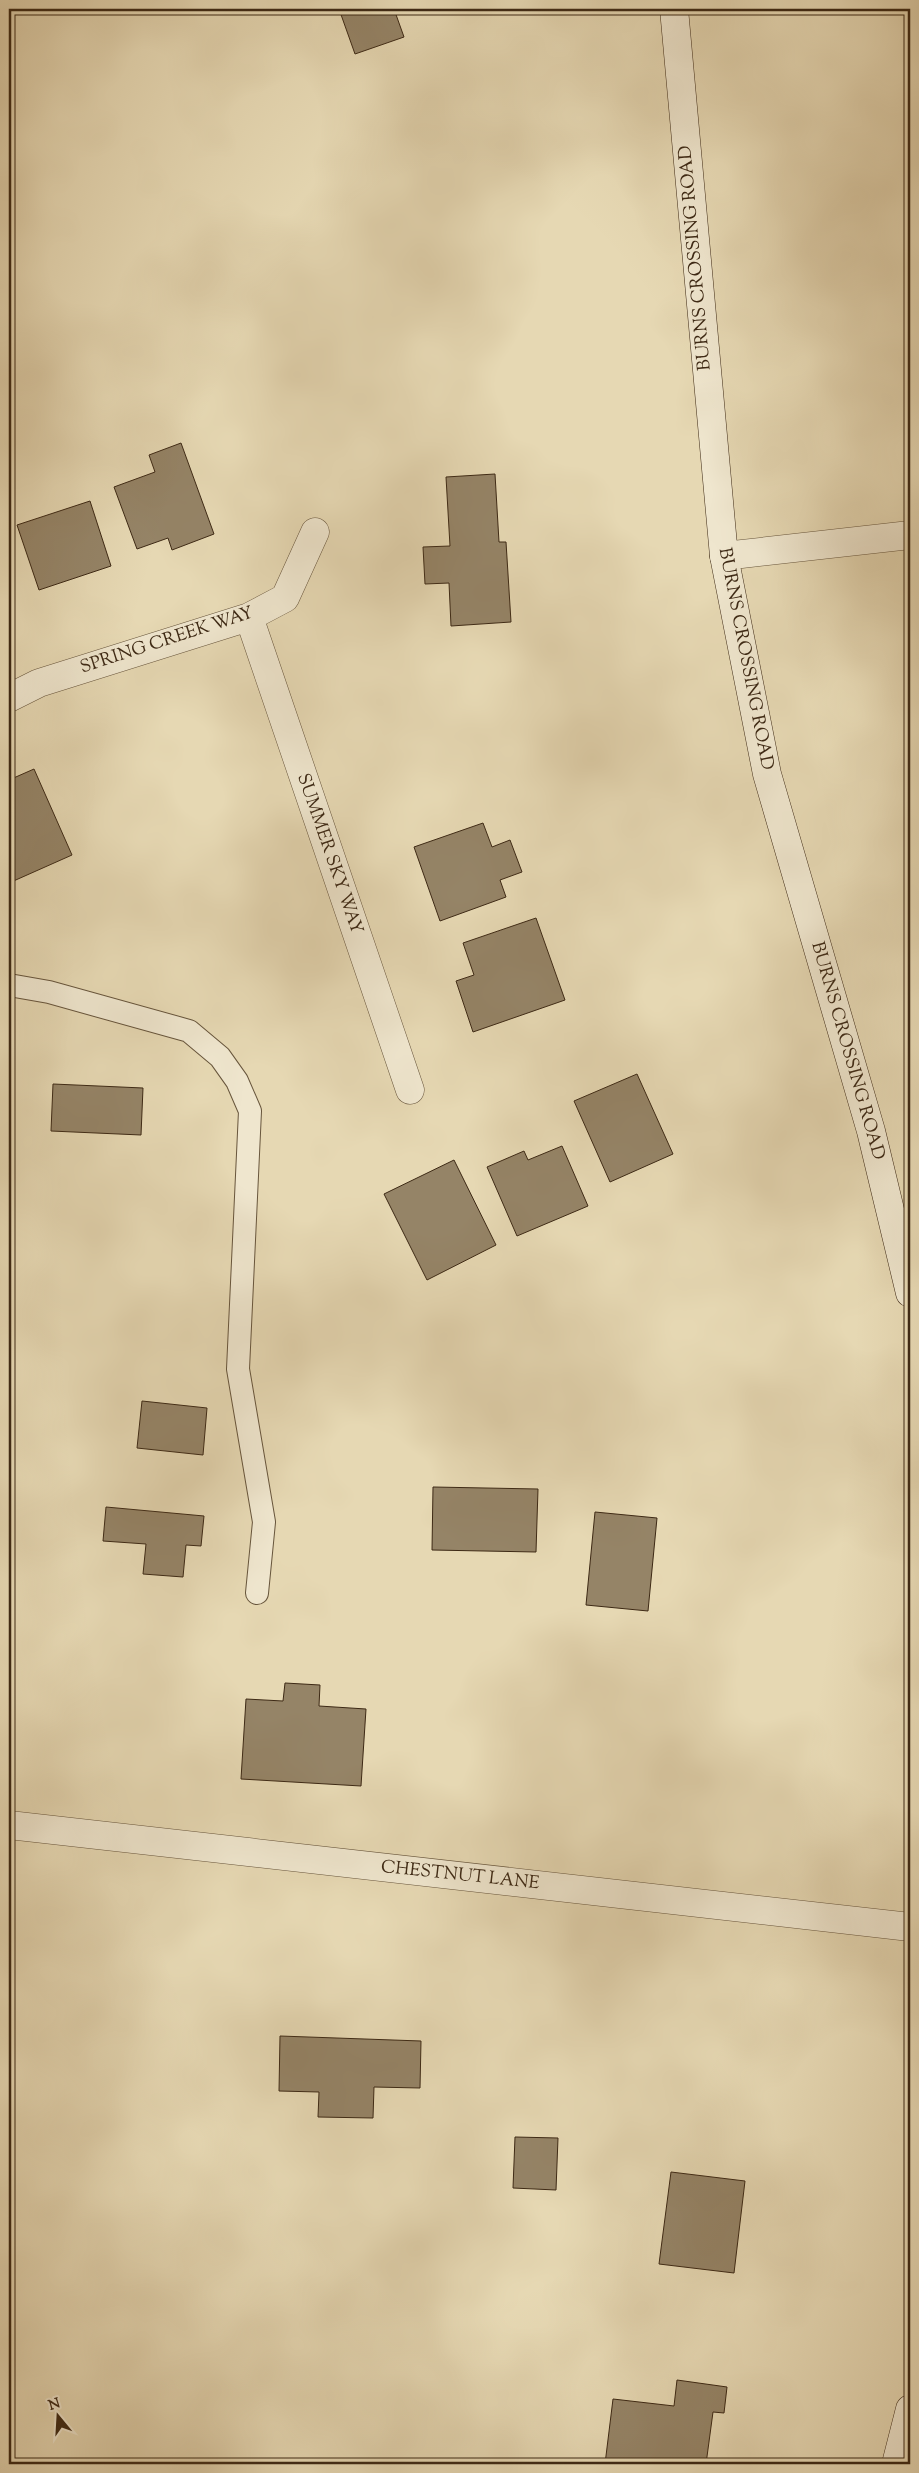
<svg xmlns="http://www.w3.org/2000/svg" width="919" height="2473" viewBox="0 0 919 2473" font-family="'Sorts Mill Goudy',serif">
	<rect width="100%" height="100%" fill="#e6d8b3"/>
	<filter id="stains"><feTurbulence type="fractalNoise" baseFrequency=".004" numOctaves="4"/><feColorMatrix values="0 0 0 0 .2 0 0 0 0 .09 0 0 0 0 .02 0 0 0 .5 -.17"/></filter>
	<radialGradient id="worn" r=".72"><stop offset=".6" stop-color="#630" stop-opacity="0"/><stop offset="1" stop-color="#630" stop-opacity=".3"/></radialGradient>
	<path fill="#958467" stroke="#3d2915" d="M 339,9 L 394,9 L 404,37 L 355,54 Z
		M 181,443 L 214,534 L 172,550 L 168,538 L 137,549 L 114,487 L 155,472 L 149,455 Z
		M 495,474 L 499,542 L 506,542 L 511,622 L 451,626 L 449,583 L 425,584 L 423,547 L 450,546 L 446,477 Z
		M 90,501 L 111,566 L 39,590 L 17,525 Z
		M 34,769 L 72,855 L 9,883 L 9,780 Z
		M 483,823 L 492,847 L 510,840 L 522,872 L 500,880 L 506,897 L 440,921 L 414,847 Z
		M 536,918 L 565,1000 L 473,1032 L 456,981 L 474,975 L 463,943 Z
		M 637,1074 L 673,1154 L 610,1182 L 574,1101 Z
		M 53,1084 L 143,1088 L 141,1135 L 51,1131 Z
		M 562,1146 L 588,1206 L 517,1236 L 487,1167 L 524,1151 L 528,1160 Z
		M 454,1160 L 496,1245 L 427,1280 L 384,1194 Z
		M 142,1401 L 207,1408 L 203,1455 L 137,1448 Z
		M 433,1487 L 538,1489 L 536,1552 L 432,1550 Z
		M 106,1507 L 204,1516 L 201,1546 L 186,1545 L 183,1577 L 143,1574 L 146,1544 L 103,1541 Z
		M 595,1512 L 657,1518 L 648,1611 L 586,1605 Z
		M 285,1683 L 320,1685 L 319,1706 L 366,1709 L 361,1786 L 241,1779 L 246,1699 L 283,1701 Z
		M 280,2036 L 421,2041 L 420,2088 L 374,2087 L 373,2118 L 318,2117 L 319,2092 L 279,2091 Z
		M 515,2137 L 558,2138 L 556,2190 L 513,2188 Z
		M 671,2172 L 745,2181 L 734,2273 L 659,2264 Z
		M 677,2380 L 727,2387 L 724,2413 L 713,2412 L 706,2464 L 605,2464 L 613,2399 L 674,2406 Z"/>
	<g fill="none" stroke-linecap="round" stroke-linejoin="round">
		<g stroke="#67553c" stroke-width="24">
			<path id="lane" d="M 9,985 L 49,992 L 189,1031 L 220,1057 L 237,1081 L 250,1111 L 238,1369 L 264,1522 L 257,1593"/>
		</g>
		<g stroke="#67553c" stroke-width="29">
			<path id="street" d="M 724,556 L 910,535
				M 249,617 L 410,1090
				M 9,698 L 39,683 L 249,617 L 285,598 L 315,532
				M 9,1825 L 910,1927"/>
		</g>
		<g stroke="#3d2915" stroke-width="29">
			<path id="secondary" d="M 674,9 L 724,556 L 767,774 L 871,1131 L 910,1293
				M 896,2464 L 910,2409"/>
		</g>
		<use href="#lane" stroke="#efe6ce" stroke-width="22"/>
		<use href="#street" stroke="#efe6ce" stroke-width="28"/>
		<use href="#secondary" stroke="#efe6ce" stroke-width="28"/>
	</g>
	<g text-anchor="middle" dominant-baseline="central" stroke-width="4" stroke-linejoin="round" paint-order="stroke">
		<g font-size="18" fill="#3d2915" stroke="#efe6ce">
			<text transform="translate(696 258) rotate(-95)">BURNS CROSSING ROAD</text>
			<text transform="translate(167 641) rotate(-18)">SPRING CREEK WAY</text>
			<text transform="translate(745 659) rotate(79)">BURNS CROSSING ROAD</text>
			<text transform="translate(329 854) rotate(71)">SUMMER SKY WAY</text>
			<text transform="translate(847 1051) rotate(74)">BURNS CROSSING ROAD</text>
			<text transform="translate(460 1876) rotate(6)">CHESTNUT LANE</text>
		</g>
	</g>
	<rect width="919" height="2473" fill="none" stroke="#e6d8b3" stroke-width="30"/>
	<rect x="10" y="10" width="899" height="2453" fill="none" stroke="#3d2915" stroke-width="2.5"/>
	<rect x="15" y="15" width="889" height="2443" fill="none" stroke="#3d2915"/>
	<g transform="translate(58 2416) rotate(342)" stroke="#efe6ce" stroke-width="4" paint-order="stroke">
	<path d="M0-4L9 19L0 12L-9 19Z" fill="#3d2915"/>
	<text y="-8" font-size="14" font-weight="bold" text-anchor="middle" fill="#3d2915">N</text>
	</g>
	<rect width="100%" height="100%" filter="url(#stains)"/>
	<rect width="100%" height="100%" fill="url(#worn)"/>
</svg>
